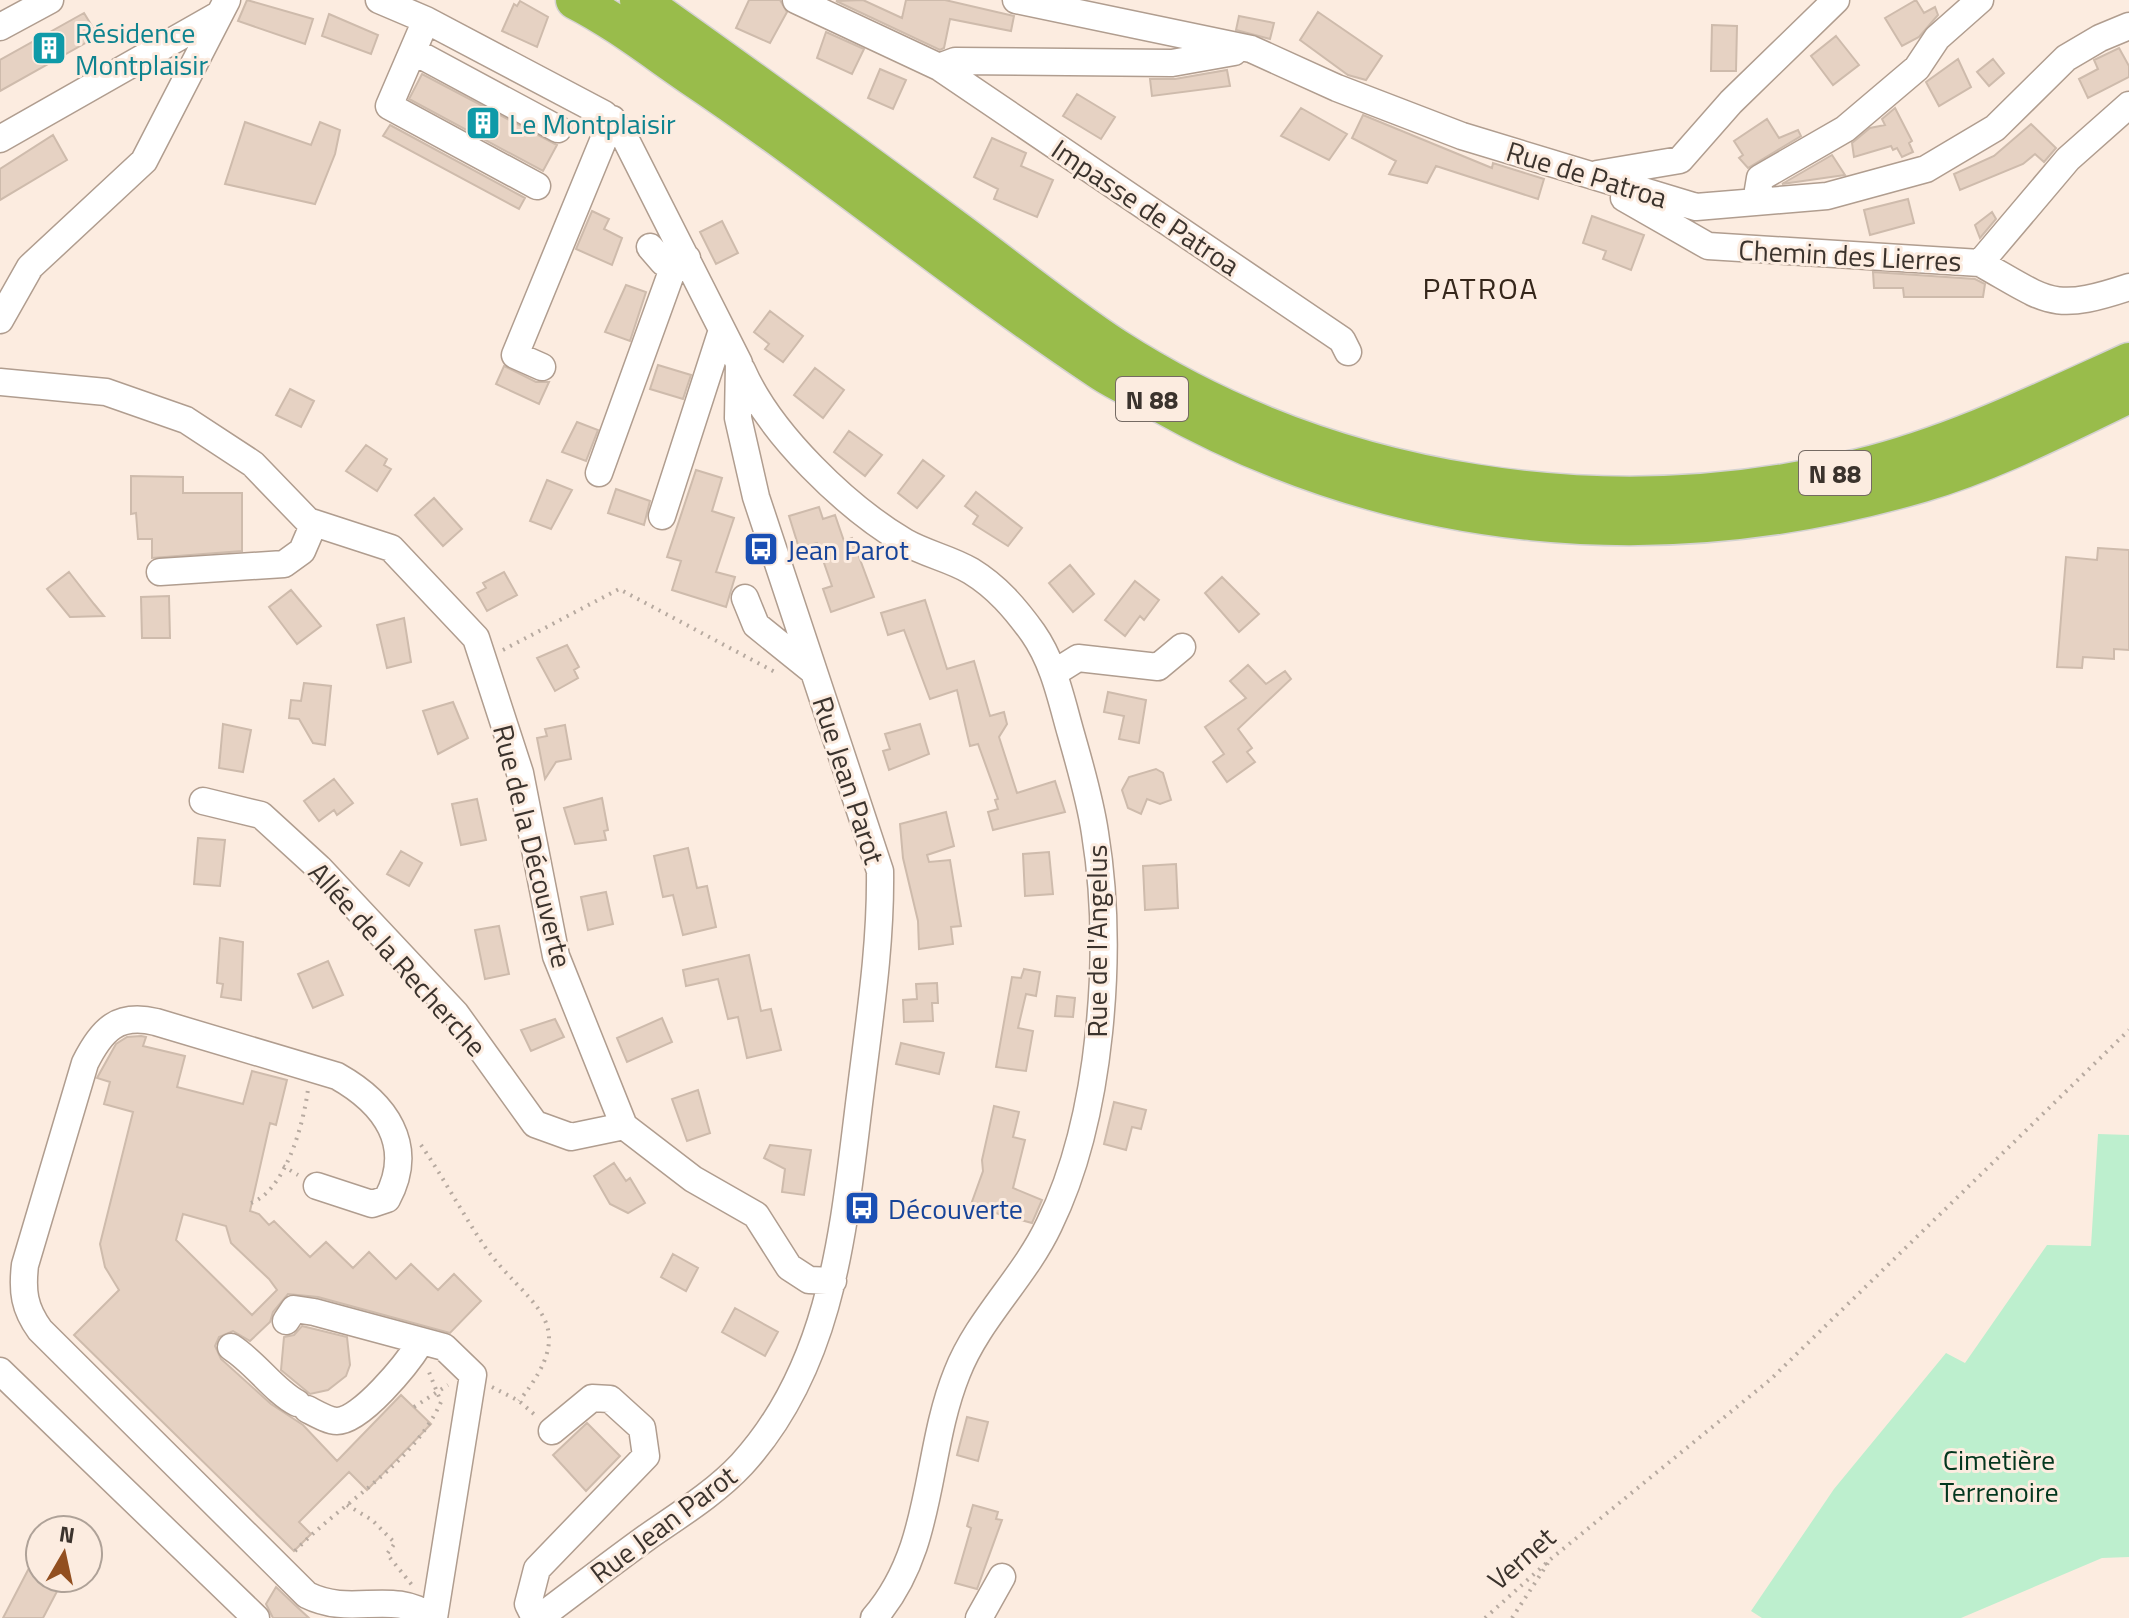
<svg xmlns="http://www.w3.org/2000/svg" width="2129" height="1618" viewBox="0 0 2129 1618" font-family="'Titillium Web',sans-serif">
	<rect width="100%" height="100%" fill="#fcece0"/>
	<path fill="#bdefce" d="M 2098,1134 L 2129,1135 L 2129,1557 L 2102,1558 L 1961,1618 L 1762,1618 L 1751,1611 L 1834,1489 L 1946,1353 L 1965,1363 L 2047,1245 L 2091,1246 Z"/>
	<path fill="#e6d2c3" stroke="#cebbac" stroke-width="2" fill-rule="evenodd" d="M 247,0 L 313,19 L 305,44 L 238,21 Z
		M 749,0 L 780,0 L 787,12 L 770,43 L 736,28 Z
		M 863,0 L 902,18 L 906,0 L 945,0 L 1014,16 L 1011,31 L 950,19 L 944,48 L 940,50 L 836,1 Z
		M 1916,0 L 1924,13 L 1935,7 L 1938,15 L 1919,37 L 1902,46 L 1885,18 Z
		M 520,1 L 548,17 L 537,47 L 502,31 L 514,4 L 517,6 Z
		M 1318,12 L 1382,56 L 1366,80 L 1348,75 L 1300,40 Z
		M 84,13 L 98,36 L 0,91 L 0,60 Z
		M 329,14 L 378,35 L 371,54 L 322,36 Z
		M 1239,16 L 1274,23 L 1270,39 L 1236,30 Z
		M 1712,25 L 1737,26 L 1736,71 L 1711,71 Z
		M 826,32 L 864,49 L 852,74 L 817,58 Z
		M 1836,36 L 1859,65 L 1833,85 L 1811,56 Z
		M 2119,48 L 2129,66 L 2129,77 L 2088,98 L 2079,79 L 2098,69 L 2094,60 Z
		M 1958,59 L 1971,87 L 1939,106 L 1926,82 Z
		M 1993,59 L 2004,73 L 1989,86 L 1977,72 Z
		M 880,69 L 906,80 L 893,109 L 868,98 Z
		M 1227,70 L 1230,86 L 1152,96 L 1150,79 L 1175,79 Z
		M 422,74 L 557,145 L 543,171 L 409,99 Z
		M 1077,94 L 1115,117 L 1101,139 L 1063,116 Z
		M 1301,108 L 1347,134 L 1329,160 L 1281,136 Z
		M 1895,108 L 1912,141 L 1909,143 L 1913,152 L 1902,157 L 1897,148 L 1893,150 L 1891,146 L 1854,157 L 1852,143 L 1870,128 L 1885,125 L 1882,119 Z
		M 1363,115 L 1492,168 L 1493,163 L 1544,179 L 1538,199 L 1436,166 L 1427,183 L 1389,174 L 1396,161 L 1352,138 Z
		M 1767,119 L 1779,138 L 1798,130 L 1801,136 L 1748,168 L 1739,158 L 1743,155 L 1734,141 Z
		M 245,122 L 311,145 L 320,122 L 340,130 L 335,154 L 315,204 L 225,184 Z
		M 2031,124 L 2056,148 L 2044,162 L 2035,154 L 2023,164 L 1960,190 L 1954,174 L 1994,156 Z
		M 390,125 L 525,198 L 519,209 L 383,136 Z
		M 53,135 L 67,160 L 0,200 L 0,169 Z
		M 992,138 L 1026,153 L 1021,166 L 1053,180 L 1037,217 L 994,199 L 998,189 L 974,177 Z
		M 1832,155 L 1845,175 L 1782,184 Z
		M 1908,199 L 1914,223 L 1870,235 L 1864,210 Z
		M 592,211 L 609,219 L 604,229 L 622,238 L 612,265 L 576,249 Z
		M 1992,212 L 1996,219 L 1980,238 L 1975,225 Z
		M 1592,216 L 1644,235 L 1631,270 L 1603,259 L 1606,251 L 1583,243 Z
		M 722,221 L 738,253 L 716,264 L 700,232 Z
		M 1873,272 L 1975,279 L 1985,284 L 1983,297 L 1904,297 L 1903,288 L 1874,288 Z
		M 626,285 L 646,292 L 630,341 L 605,332 Z
		M 770,311 L 803,336 L 783,362 L 765,349 L 769,344 L 754,332 Z
		M 658,365 L 691,375 L 683,399 L 650,389 Z
		M 504,366 L 536,382 L 549,382 L 539,404 L 496,384 Z
		M 815,368 L 844,390 L 823,418 L 794,395 Z
		M 290,389 L 314,401 L 301,427 L 276,415 Z
		M 577,422 L 598,430 L 586,461 L 562,452 Z
		M 849,431 L 882,455 L 865,476 L 834,452 Z
		M 366,445 L 387,459 L 384,465 L 391,469 L 377,491 L 346,471 Z
		M 923,460 L 944,476 L 917,508 L 898,493 Z
		M 696,470 L 722,478 L 712,511 L 734,518 L 716,572 L 735,577 L 726,607 L 672,590 L 681,561 L 667,557 Z
		M 131,476 L 183,477 L 183,493 L 242,493 L 242,551 L 152,558 L 152,539 L 138,539 L 136,513 L 131,514 Z
		M 547,480 L 572,490 L 551,529 L 530,521 Z
		M 616,489 L 650,501 L 644,525 L 608,513 Z
		M 976,492 L 1022,528 L 1008,546 L 973,524 L 978,516 L 965,506 Z
		M 434,498 L 462,529 L 443,546 L 415,515 Z
		M 819,507 L 823,519 L 835,515 L 844,541 L 852,538 L 874,597 L 831,612 L 823,589 L 832,586 L 817,543 L 799,548 L 789,516 Z
		M 2098,548 L 2129,550 L 2129,650 L 2114,649 L 2114,659 L 2083,657 L 2082,668 L 2057,667 L 2066,557 L 2097,560 Z
		M 1070,565 L 1094,594 L 1073,612 L 1049,583 Z
		M 69,572 L 94,604 L 104,616 L 70,617 L 47,589 Z
		M 504,572 L 517,595 L 487,611 L 477,593 L 486,588 L 483,583 Z
		M 1222,577 L 1259,614 L 1239,632 L 1205,593 Z
		M 1135,581 L 1159,600 L 1144,620 L 1140,616 L 1125,636 L 1105,620 Z
		M 291,590 L 321,626 L 297,644 L 269,607 Z
		M 169,596 L 170,638 L 142,638 L 141,597 Z
		M 925,600 L 947,669 L 974,661 L 990,716 L 1004,712 L 1007,724 L 999,737 L 1017,793 L 1055,781 L 1065,812 L 993,830 L 988,812 L 998,809 L 995,800 L 998,799 L 978,744 L 970,746 L 957,690 L 930,699 L 904,630 L 888,635 L 881,613 Z
		M 404,618 L 411,662 L 387,668 L 377,625 Z
		M 567,645 L 579,667 L 574,670 L 578,678 L 555,691 L 537,658 Z
		M 1248,665 L 1266,684 L 1285,671 L 1291,679 L 1238,729 L 1252,748 L 1247,752 L 1255,762 L 1227,782 L 1213,762 L 1224,754 L 1205,727 L 1246,698 L 1230,681 Z
		M 304,683 L 331,686 L 325,745 L 313,743 L 299,719 L 289,718 L 291,700 L 301,701 Z
		M 1108,692 L 1146,700 L 1139,743 L 1119,739 L 1124,716 L 1104,712 Z
		M 453,702 L 468,738 L 438,754 L 423,711 Z
		M 223,724 L 251,730 L 243,772 L 219,768 Z
		M 920,724 L 929,754 L 889,770 L 883,751 L 890,749 L 885,734 Z
		M 565,725 L 571,759 L 556,762 L 545,779 L 537,738 L 547,736 L 545,729 Z
		M 1156,769 L 1163,773 L 1171,800 L 1160,804 L 1147,799 L 1141,814 L 1128,808 L 1122,790 L 1129,777 Z
		M 334,779 L 353,803 L 337,815 L 334,810 L 319,821 L 304,801 Z
		M 602,798 L 608,830 L 604,831 L 606,840 L 575,844 L 564,808 Z
		M 477,799 L 486,840 L 461,845 L 452,804 Z
		M 946,812 L 954,846 L 927,855 L 929,862 L 950,860 L 961,926 L 951,927 L 953,944 L 919,949 L 918,921 L 903,858 L 900,824 Z
		M 198,838 L 225,840 L 220,886 L 194,884 Z
		M 688,848 L 697,888 L 707,886 L 716,927 L 683,935 L 673,895 L 663,897 L 654,856 Z
		M 401,851 L 422,863 L 409,886 L 387,874 Z
		M 1049,852 L 1053,894 L 1025,896 L 1023,854 Z
		M 1176,864 L 1178,908 L 1145,910 L 1143,866 Z
		M 606,892 L 613,924 L 588,930 L 581,897 Z
		M 499,926 L 509,974 L 485,979 L 475,930 Z
		M 220,938 L 243,942 L 241,1000 L 221,997 L 223,984 L 217,983 Z
		M 749,955 L 761,1011 L 771,1009 L 781,1050 L 747,1058 L 738,1017 L 728,1019 L 718,979 L 686,986 L 683,970 Z
		M 328,961 L 343,995 L 313,1008 L 298,974 Z
		M 1024,969 L 1040,972 L 1036,996 L 1026,994 L 1018,1028 L 1033,1031 L 1026,1071 L 996,1067 L 1012,977 L 1021,978 Z
		M 937,983 L 938,1003 L 932,1003 L 933,1021 L 904,1022 L 903,1000 L 917,999 L 916,984 Z
		M 1057,996 L 1075,998 L 1073,1017 L 1055,1016 Z
		M 662,1018 L 672,1042 L 627,1062 L 617,1038 Z
		M 555,1019 L 564,1037 L 531,1051 L 521,1030 Z
		M 141,1036 L 146,1037 L 143,1046 L 185,1056 L 177,1087 L 243,1104 L 252,1071 L 287,1080 L 276,1125 L 270,1123 L 250,1211 L 259,1214 L 269,1225 L 274,1221 L 310,1257 L 326,1242 L 353,1268 L 369,1252 L 396,1279 L 411,1264 L 438,1290 L 454,1274 L 481,1301 L 450,1333 L 318,1297 L 288,1294 L 273,1312 L 270,1322 L 250,1341 L 233,1331 L 219,1337 L 215,1346 L 221,1359 L 271,1404 L 303,1425 L 337,1461 L 401,1395 L 431,1424 L 367,1490 L 349,1472 L 299,1522 L 311,1534 L 294,1551 L 74,1335 L 119,1290 L 105,1267 L 100,1244 L 133,1112 L 104,1104 L 110,1082 L 97,1078 L 116,1044 L 127,1037 ZM 183,1214 L 226,1226 L 231,1243 L 269,1279 L 277,1290 L 252,1315 L 176,1240 Z
		M 901,1043 L 944,1053 L 939,1074 L 896,1064 Z
		M 698,1090 L 710,1133 L 687,1141 L 672,1099 Z
		M 1114,1102 L 1146,1110 L 1141,1129 L 1132,1127 L 1126,1150 L 1104,1144 Z
		M 994,1106 L 1019,1112 L 1013,1137 L 1025,1140 L 1013,1188 L 1042,1200 L 1032,1223 L 992,1212 L 990,1217 L 969,1210 L 983,1171 L 982,1160 Z
		M 770,1145 L 811,1150 L 804,1195 L 782,1192 L 785,1169 L 764,1158 Z
		M 614,1163 L 626,1181 L 630,1178 L 645,1203 L 628,1213 L 610,1204 L 594,1176 Z
		M 673,1254 L 698,1268 L 686,1291 L 661,1277 Z
		M 735,1308 L 778,1332 L 765,1356 L 722,1332 Z
		M 302,1326 L 347,1337 L 350,1365 L 346,1376 L 328,1390 L 310,1394 L 281,1370 L 284,1337 L 294,1335 Z
		M 967,1417 L 988,1422 L 978,1461 L 957,1455 Z
		M 587,1423 L 620,1456 L 586,1491 L 553,1455 Z
		M 973,1505 L 998,1512 L 996,1519 L 1002,1520 L 977,1589 L 955,1583 L 971,1528 L 967,1526 Z
		M 40,1547 L 40,1578 L 64,1578 L 43,1618 L 3,1618 Z
		M 276,1587 L 296,1606 L 309,1618 L 273,1618 L 266,1604 Z"/>
	<g fill="none" stroke-linecap="round" stroke-linejoin="round">
		<g stroke="#b09d8f" stroke-width="29">
			<path id="minor" d="M 379,0 L 426,20 L 604,114 L 623,134 L 739,363 L 738,418 L 756,497 L 880,871 C 881,944 870,1015 861,1088 C 844,1220 836,1361 742,1464 C 715,1493 679,1515 646,1538 C 610,1564 575,1591 539,1618
				M 796,0 L 939,67 L 1342,340 L 1348,352
				M 1016,0 L 1251,49 L 1337,88 L 1462,136 L 1696,207 L 1827,196 L 1926,169 L 1995,128 L 2066,58 L 2100,38 L 2129,26
				M 426,20 L 389,106 L 537,186
				M 0,27 L 50,0
				M 413,51 L 558,129
				M 939,67 L 955,61 L 1172,63 L 1234,52
				M 0,139 L 218,15
				M 1597,174 L 1680,160 L 1731,102 L 1836,0
				M 1626,190 L 1624,198 L 1708,246 L 1980,263 L 2068,159 L 2129,105
				M 1756,202 L 1760,178 L 1845,129 L 1917,68 L 1937,38 L 1980,0
				M 650,247 L 663,262 L 687,258
				M 1980,263 C 2048,301 2051,313 2129,287
				M 0,320 L 30,267 L 144,161 L 227,0
				M 542,367 L 515,355 L 612,119
				M 742,370 C 770,434 846,507 905,542 C 926,554 951,559 971,571 C 997,587 1015,608 1033,633 C 1054,663 1061,699 1071,734 C 1080,766 1090,799 1095,833 C 1114,950 1102,1117 1049,1225 C 1024,1278 978,1319 957,1373 C 924,1455 935,1548 874,1618
				M 0,382 L 106,392 L 186,420 L 253,464 L 308,521 L 391,548 L 476,638 L 520,773 L 556,956 L 624,1126 L 693,1179 L 756,1215 L 789,1267 L 809,1280 L 833,1281
				M 599,473 L 676,260
				M 662,516 L 722,330
				M 160,572 L 284,564 L 302,551 L 314,523
				M 745,598 L 756,625 L 813,671
				M 1054,673 L 1078,658 L 1158,667 L 1182,647
				M 203,801 L 261,815 L 319,868 L 456,1014 L 535,1124 L 571,1137 L 624,1126
				M 317,1186 L 372,1204 L 387,1199 C 416,1145 385,1103 337,1076 L 156,1022 C 118,1013 102,1029 85,1063 L 25,1265 C 22,1291 24,1308 40,1330 L 307,1595 C 354,1618 390,1588 433,1618
				M 286,1321 L 294,1309 L 314,1312 L 444,1347 L 473,1375 L 434,1618
				M 231,1347 C 256,1363 274,1391 297,1403
				M 0,1371 L 256,1618
				M 307,1409 C 315,1413 328,1421 337,1421 C 361,1421 407,1364 420,1343
				M 535,1618 L 528,1604 L 537,1569 L 646,1456 L 642,1428 L 610,1399 L 592,1398 L 552,1431
				M 979,1618 L 1002,1577"/>
		</g>
		<g stroke="#d4d2d1" stroke-width="41">
			<path id="highway" d="M 575,0 C 616,21 653,50 691,76 C 830,169 959,277 1099,370 C 1118,383 1140,392 1160,403 C 1398,536 1662,559 1922,483 C 1994,462 2062,426 2129,394
				M 639,0 C 746,76 851,152 956,230 C 1009,269 1061,312 1116,348 C 1334,488 1608,529 1859,468 C 1953,445 2041,402 2129,362"/>
		</g>
		<path stroke="#b7aaa0" stroke-width="4" stroke-dasharray="2 6" stroke-linecap="butt" d="M 503,650 L 619,589 L 775,672
			M 421,1145 C 443,1177 461,1211 483,1244 C 526,1307 586,1318 519,1401
			M 283,1166 L 298,1175
			M 251,1203 C 286,1190 304,1122 308,1089
			M 492,1387 L 519,1401 L 535,1415
			M 414,1407 L 448,1385
			M 347,1505 L 372,1520 L 395,1543 L 387,1554 L 412,1585
			M 295,1551 C 342,1502 412,1466 441,1402 L 429,1372
			M 1485,1618 L 1552,1558 L 1771,1379 L 2129,1030
			M 1512,1618 L 1548,1563"/>
		<use href="#minor" stroke="#fff" stroke-width="26"/>
		<use href="#highway" stroke="#99bc4b" stroke-width="38"/>
	</g>
	<defs>
		<g id="building-square" transform="scale(1.8)"><rect x="-9" y="-9" width="18" height="18" rx="4" fill="#0f9aa8" stroke="#fcece0"/><path d="M-4-6H4V6H1V3H-1V6H-4ZM-2.5-4.3h1.7v1.8h-1.7ZM.8-4.3h1.7v1.8H.8ZM-2.5-1h1.7V.8h-1.7ZM.8-1h1.7V.8H.8Z" fill="#fff"/></g>
		<g id="bus-square" transform="scale(1.8)"><rect x="-9" y="-9" width="18" height="18" rx="4" fill="#1a4fb4" stroke="#fcece0"/><path d="M-5-6H5V4H4V6H2V4H-2V6H-4V4H-5ZM-3.5-4V0h7V-4ZM-3.5 1.2v1.5H-2V1.2ZM2 1.2v1.5H3.5V1.2Z" fill="#fff"/></g>
	</defs>
	<g fill-rule="evenodd">
		<use href="#building-square" x="49" y="48"/>
		<use href="#building-square" x="483" y="123"/>
		<use href="#bus-square" x="761" y="549"/>
		<use href="#bus-square" x="862" y="1208"/>
	</g>
	<g text-anchor="middle" dominant-baseline="central" stroke-width="6" stroke-linejoin="round" paint-order="stroke">
		<g fill="#fcece0" stroke="#756a63" stroke-width="2">
			<rect x="1116" y="377" width="72" height="44" rx="6"/>
			<rect x="1799" y="451" width="72" height="44" rx="6"/>
		</g>
		<g font-size="26" font-weight="bold" fill="#3b332d">
			<text x="1152" y="399">N 88</text>
			<text x="1835" y="473">N 88</text>
		</g>
		<g font-size="28" fill="#0d838f" stroke="#fcece0" text-anchor="start">
			<text x="75" y="32">Résidence<tspan x="75" dy="32">Montplaisir</tspan></text>
			<text x="509" y="123">Le Montplaisir</text>
		</g>
		<g font-size="28" fill="#3b332d" stroke="#fcece0">
			<text transform="translate(1587 174) rotate(17)">Rue de Patroa</text>
			<text transform="translate(1146 207) rotate(34)">Impasse de Patroa</text>
			<text transform="translate(1850 255) rotate(3)">Chemin des Lierres</text>
			<text transform="translate(849 780) rotate(72)">Rue Jean Parot</text>
			<text transform="translate(533 846) rotate(76)">Rue de la Découverte</text>
			<text transform="translate(1096 941) rotate(-90)">Rue de l'Angelus</text>
			<text transform="translate(398 959) rotate(48)">Allée de la Recherche</text>
			<text transform="translate(663 1524) rotate(-37)">Rue Jean Parot</text>
			<text transform="translate(1521 1558) rotate(-41)">Vernet</text>
		</g>
		<g font-size="28" fill="#164399" stroke="#fcece0" text-anchor="start">
			<text x="787" y="549">Jean Parot</text>
			<text x="888" y="1208">Découverte</text>
		</g>
		<g font-size="28" fill="#03371e" stroke="#fcece0">
			<text x="1999" y="1459">Cimetière<tspan x="1999" dy="32">Terrenoire</tspan></text>
		</g>
		<g font-size="30" letter-spacing="2" fill="#35261a" stroke="#fcece0">
			<text x="1481" y="288">PATROA</text>
		</g>
	</g>
	<g transform="translate(64 1554) rotate(9)"><circle r="38" fill="#fcece0" stroke="#afa298" stroke-width="2"/>
	<path d="M0-6L14 30L0 20L-14 30Z" fill="#924f20"/>
	<text y="-12" font-size="22" font-weight="bold" text-anchor="middle" fill="#3b332d">N</text>
	</g>
</svg>
